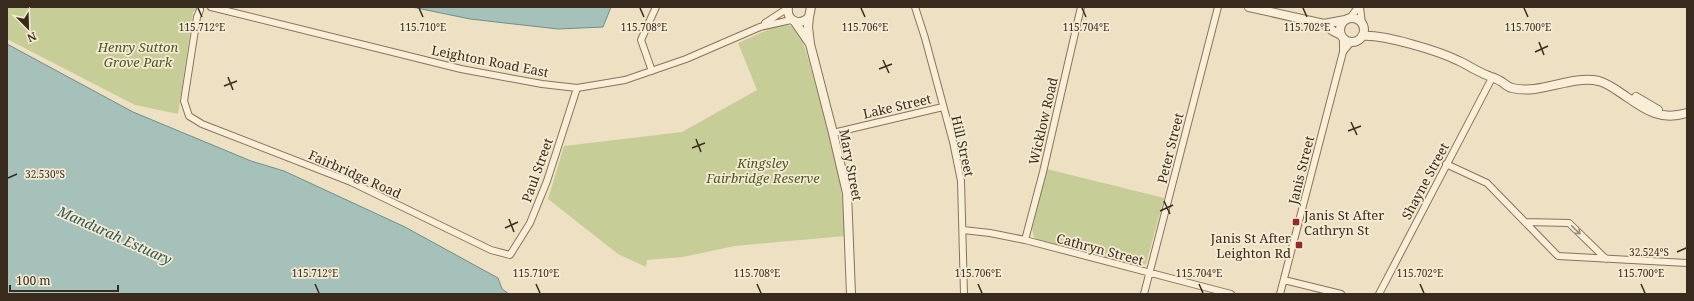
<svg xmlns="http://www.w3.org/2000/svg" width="1694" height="301" viewBox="0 0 1694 301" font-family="'Noto Serif',serif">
	<rect width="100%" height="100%" fill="#eee1c3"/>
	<path fill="#c7cd97" d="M 7,7 L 200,7 L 193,12 L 178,114 L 135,105 L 7,39 Z
		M 787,25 L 795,27 L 799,32 C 807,52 812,73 818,94 C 832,142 844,185 845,236 L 735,246 L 683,257 L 647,260 L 646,267 L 618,254 L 548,199 L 564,146 L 682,132 L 757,90 L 738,43 L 772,28 Z
		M 1047,169 L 1164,198 L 1146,264 L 1137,267 L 1037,240 L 1034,237 L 1032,228 Z"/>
	<path fill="#a5c1b9" stroke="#6c9086" d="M 412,7 L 611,7 L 603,27 L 558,29 L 470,19 Z
		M 7,44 L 133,112 L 251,161 L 284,171 L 405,227 L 498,278 L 502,289 L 509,294 L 7,294 Z"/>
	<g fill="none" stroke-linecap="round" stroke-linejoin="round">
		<g stroke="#89725a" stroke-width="8">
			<path id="minor" d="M 211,7 L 461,69 L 542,84 L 577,88 L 625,80 L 686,59 L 760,27 L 791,20
				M 915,7 L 925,38 L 953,142 L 961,181 L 964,294
				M 1360,7 L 1362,24
				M 200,10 L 197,17 L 184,101 L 189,116 L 202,124 L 351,182 L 491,250 L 510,255 L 530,223 L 547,181 L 577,88
				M 1350,18 L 1358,7
				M 765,23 L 788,8
				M 1343,52 L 1351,42
				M 652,71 L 641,40 L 656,7
				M 833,133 L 943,107
				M 1446,164 L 1487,183 L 1558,256 L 1687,263
				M 1526,222 L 1569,223 L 1606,259
				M 963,230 L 990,233 L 1025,240 L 1231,294
				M 1025,240 L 1043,172 L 1081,7
				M 1284,280 L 1341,294
				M 1144,294 L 1218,7
				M 1280,294 L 1343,52 L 1343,39
				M 1379,294 L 1492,78"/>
		</g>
		<g stroke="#89725a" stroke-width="10">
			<path id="tertiary" d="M 788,7 C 786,21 800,27 809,17 L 811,7
				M 1249,7 L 1324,24 L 1345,20
				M 809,17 L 808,27 L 810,44 L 833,133 L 847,193 L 851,294
				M1340 30a12 12 0 1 1 24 0a12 12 0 1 1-24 0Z
				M 795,22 L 810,44
				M 1324,24 L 1333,31 L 1341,35
				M 1362,36 C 1383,34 1439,51 1459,61 C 1466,64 1473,69 1480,72 C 1487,76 1496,78 1502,82 C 1506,85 1508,87 1512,88 C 1542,95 1569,75 1599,81 C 1606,83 1612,87 1618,91 C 1642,107 1657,122 1687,113
				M 1636,97 L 1658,110"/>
		</g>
		<use href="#minor" stroke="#f9eed7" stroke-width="6"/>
		<use href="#tertiary" stroke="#f9eed7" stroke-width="8"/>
	</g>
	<defs><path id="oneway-shaft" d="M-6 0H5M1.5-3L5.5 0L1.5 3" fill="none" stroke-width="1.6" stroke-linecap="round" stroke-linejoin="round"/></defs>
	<use stroke="#998c7a" href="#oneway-shaft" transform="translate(1576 230) rotate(44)"/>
	<path fill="none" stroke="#392a1e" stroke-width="1.5" d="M 198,8 L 202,17M 419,8 L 423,17M 640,8 L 644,17M 861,8 L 865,17M 1082,8 L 1086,17M 1303,8 L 1307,17M 1524,8 L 1528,17M 1539,42 L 1544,55M 1535,52 L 1548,46M 883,60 L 889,73M 879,69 L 892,64M 228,77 L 233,90M 224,86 L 237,81M 1351,122 L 1357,135M 1348,131 L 1361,126M 696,139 L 701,152M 692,148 L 705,143M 8,178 L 17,174M 1164,201 L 1170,214M 1160,211 L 1173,205M 509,219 L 514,232M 505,228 L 518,222M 1677,252 L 1686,248M 315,284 L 319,293M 536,284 L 540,293M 757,284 L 761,293M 978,284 L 982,293M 1199,284 L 1203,293M 1420,284 L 1424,293M 1641,284 L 1645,293"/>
	<g fill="#98292c" stroke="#f6ebd3" stroke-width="1.5">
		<rect x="1292" y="218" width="8" height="8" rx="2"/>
		<rect x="1295" y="241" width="8" height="8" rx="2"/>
	</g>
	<g text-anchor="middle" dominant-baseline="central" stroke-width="3.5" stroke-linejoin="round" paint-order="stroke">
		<g font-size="13" font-style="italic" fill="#4a5524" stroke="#f6ebd3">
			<text x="138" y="47">Henry Sutton<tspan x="138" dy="15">Grove Park</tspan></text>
			<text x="763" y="163">Kingsley<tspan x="763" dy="15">Fairbridge Reserve</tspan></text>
		</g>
		<g font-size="13" fill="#392a1e" stroke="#f6ebd3">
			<text transform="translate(490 61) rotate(11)">Leighton Road East</text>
			<text transform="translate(897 106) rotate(-13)">Lake Street</text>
			<text transform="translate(1043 121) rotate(-77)">Wicklow Road</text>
			<text transform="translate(963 146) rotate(77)">Hill Street</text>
			<text transform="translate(1170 148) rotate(-76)">Peter Street</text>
			<text transform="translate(851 165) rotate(79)">Mary Street</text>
			<text transform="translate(537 170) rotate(-70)">Paul Street</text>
			<text transform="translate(1301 170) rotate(-76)">Janis Street</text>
			<text transform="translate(355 174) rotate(24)">Fairbridge Road</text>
			<text transform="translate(1425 181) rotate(-62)">Shayne Street</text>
			<text transform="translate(1100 249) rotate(15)">Cathryn Street</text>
		</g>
		<g font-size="13" fill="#392a1e" stroke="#f6ebd3" text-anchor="start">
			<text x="1304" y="215">Janis St After<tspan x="1304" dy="15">Cathryn St</tspan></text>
			<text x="1291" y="238" text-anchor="end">Janis St After<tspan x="1291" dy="15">Leighton Rd</tspan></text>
		</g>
		<g font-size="14" font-style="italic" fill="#2d5955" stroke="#f6ebd3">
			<text transform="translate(115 235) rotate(24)">Mandurah Estuary</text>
		</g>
	</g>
	<g font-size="10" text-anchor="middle" fill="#392a1e" stroke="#f6ebd3" stroke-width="3.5" stroke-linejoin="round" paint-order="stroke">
		<text x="202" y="31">115.712°E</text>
		<text x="423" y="31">115.710°E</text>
		<text x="644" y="31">115.708°E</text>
		<text x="865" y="31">115.706°E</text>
		<text x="1086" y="31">115.704°E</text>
		<text x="1307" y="31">115.702°E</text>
		<text x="1528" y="31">115.700°E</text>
		<text x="45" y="178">32.530°S</text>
		<text x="1649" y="256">32.524°S</text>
		<text x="315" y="277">115.712°E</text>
		<text x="536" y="277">115.710°E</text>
		<text x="757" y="277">115.708°E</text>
		<text x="978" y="277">115.706°E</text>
		<text x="1199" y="277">115.704°E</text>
		<text x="1420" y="277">115.702°E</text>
		<text x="1641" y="277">115.700°E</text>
	</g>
	<rect width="1694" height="301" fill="none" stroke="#392a1e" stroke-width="16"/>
	<g transform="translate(28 28) rotate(157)" stroke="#f6ebd3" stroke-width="3" paint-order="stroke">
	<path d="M0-3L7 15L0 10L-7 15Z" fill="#392a1e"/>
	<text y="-6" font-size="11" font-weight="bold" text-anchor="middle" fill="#392a1e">N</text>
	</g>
	<path d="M10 285v6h108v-6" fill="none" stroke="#392a1e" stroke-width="2"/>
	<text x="16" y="285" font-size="12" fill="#392a1e" stroke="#f6ebd3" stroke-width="3" paint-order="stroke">100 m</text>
</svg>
